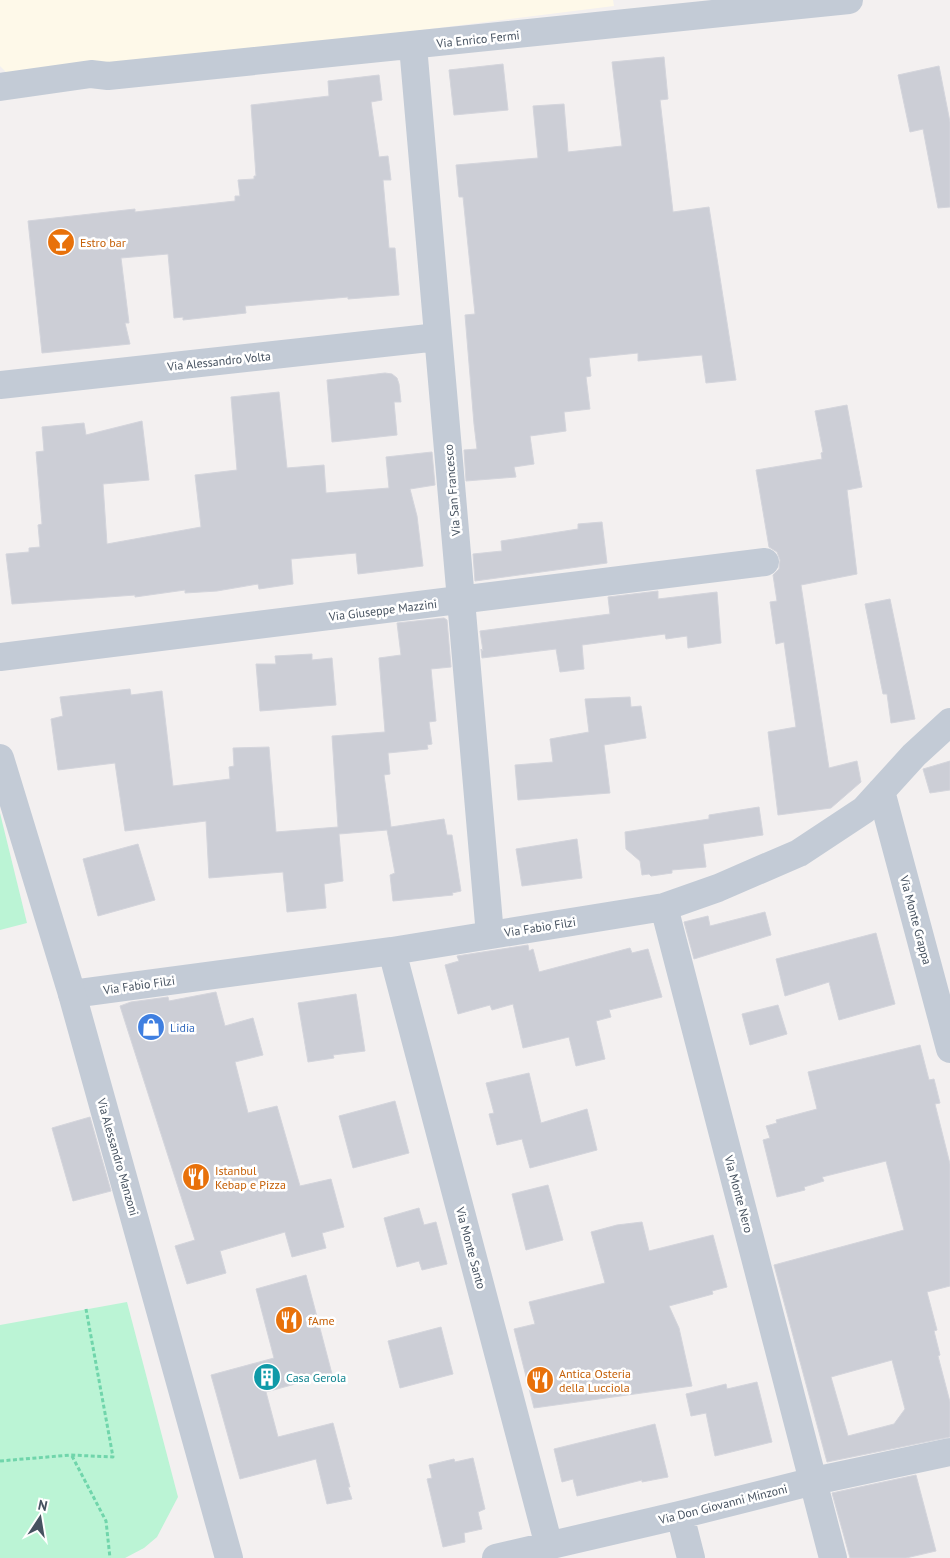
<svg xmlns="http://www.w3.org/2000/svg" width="950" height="1558" viewBox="0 0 950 1558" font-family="'PT Sans',sans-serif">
	<rect width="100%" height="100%" fill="#f3f0f0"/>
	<path fill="#fef9e9" d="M 0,0 L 613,0 L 614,6 L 15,81 L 0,66 Z"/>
	<path fill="#bbf4d5" d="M 0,813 L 27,923 L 0,930 Z
		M 127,1302 L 178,1497 L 157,1537 L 144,1548 L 125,1558 L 0,1558 L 0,1325 Z"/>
	<path fill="#ccced6" stroke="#d4d5dc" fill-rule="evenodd" d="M 664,57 L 668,99 L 660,100 L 673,212 L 709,207 L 736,380 L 706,383 L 702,355 L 638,361 L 638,353 L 589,358 L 591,376 L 586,377 L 590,409 L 564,412 L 566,431 L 530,436 L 534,464 L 514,467 L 516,477 L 466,481 L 464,450 L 477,449 L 474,424 L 465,315 L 475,314 L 463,197 L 459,197 L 456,165 L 538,158 L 533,106 L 564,104 L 568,152 L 622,146 L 612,62 Z
		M 503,64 L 508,110 L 454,115 L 449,70 Z
		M 939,66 L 950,122 L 950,207 L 938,208 L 923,129 L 910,132 L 898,75 Z
		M 379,75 L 382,100 L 371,102 L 379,157 L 388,156 L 391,180 L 383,180 L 389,248 L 395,248 L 399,295 L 348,299 L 348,297 L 245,306 L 246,313 L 183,320 L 183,317 L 174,318 L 168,254 L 121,258 L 129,323 L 125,323 L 130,344 L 42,353 L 28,221 L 135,209 L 135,212 L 235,201 L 235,196 L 240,196 L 238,180 L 254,179 L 254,176 L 256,176 L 251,105 L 329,96 L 328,81 Z
		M 385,373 L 392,374 L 397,378 L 399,384 L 401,402 L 394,402 L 397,435 L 332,442 L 327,380 Z
		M 279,392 L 287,468 L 324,465 L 326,493 L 389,488 L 386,457 L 432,452 L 435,485 L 410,489 L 417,516 L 423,566 L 358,574 L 356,553 L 291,559 L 293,584 L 259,589 L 258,584 L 217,591 L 185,593 L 185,590 L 135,597 L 135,595 L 12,604 L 6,554 L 29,552 L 29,548 L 40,547 L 38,525 L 42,524 L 36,452 L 44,451 L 42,427 L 84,423 L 86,435 L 142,421 L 149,480 L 103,484 L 107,544 L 201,527 L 195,475 L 237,470 L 231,397 Z
		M 847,405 L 862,487 L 847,490 L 857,574 L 801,585 L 829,768 L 857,761 L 861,782 L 831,808 L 778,815 L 768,732 L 796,727 L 784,642 L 776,644 L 770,602 L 777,601 L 773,575 L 779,569 L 780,560 L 777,552 L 769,547 L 756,470 L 822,459 L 821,453 L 823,452 L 815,411 Z
		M 602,522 L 607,563 L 475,581 L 473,554 L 502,551 L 501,541 L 578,529 L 578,524 Z
		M 658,591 L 658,599 L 717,592 L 721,643 L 688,648 L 687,636 L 666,639 L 665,634 L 582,645 L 584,669 L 560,672 L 556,649 L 482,658 L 481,649 L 483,651 L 480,631 L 610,614 L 608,597 Z
		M 890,599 L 915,719 L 891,723 L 887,694 L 883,694 L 865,604 Z
		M 444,618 L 447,620 L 451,667 L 431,669 L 436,721 L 429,722 L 432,744 L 427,745 L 428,749 L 388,753 L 390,774 L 384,775 L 391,827 L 444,819 L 447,835 L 452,835 L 461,891 L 452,893 L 453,895 L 393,901 L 390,875 L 395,873 L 387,830 L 339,834 L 343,881 L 324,884 L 326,908 L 287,912 L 283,872 L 209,878 L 206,821 L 125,831 L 115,763 L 58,770 L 51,719 L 63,716 L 60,697 L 130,689 L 131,695 L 162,691 L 173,786 L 230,779 L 229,767 L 234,766 L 233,748 L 269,747 L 276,832 L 338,827 L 332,736 L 385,732 L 379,658 L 401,655 L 397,623 Z
		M 312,654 L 312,660 L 332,658 L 336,705 L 260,711 L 256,664 L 276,664 L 275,656 Z
		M 630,697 L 631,707 L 641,706 L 646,738 L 604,745 L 610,793 L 518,800 L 515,765 L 553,762 L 550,739 L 589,732 L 585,699 Z
		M 950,761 L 950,790 L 930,793 L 923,769 Z
		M 759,807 L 763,835 L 703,844 L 706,867 L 672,870 L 672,873 L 651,876 L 649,874 L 642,875 L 640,861 L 626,849 L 625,832 L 709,819 L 709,815 Z
		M 577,839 L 582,878 L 522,886 L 516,849 Z
		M 138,844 L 155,900 L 98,916 L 83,859 Z
		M 765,912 L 771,935 L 694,959 L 684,922 L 708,916 L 710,926 Z
		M 876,933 L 895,1004 L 839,1020 L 829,982 L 785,996 L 776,959 Z
		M 528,945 L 529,951 L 533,949 L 539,972 L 630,948 L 632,953 L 648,949 L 662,997 L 609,1010 L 611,1017 L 596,1021 L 605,1059 L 576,1066 L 569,1037 L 523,1048 L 513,1004 L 492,1010 L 490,1005 L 458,1014 L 445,965 L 459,961 L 457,956 Z
		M 216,992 L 225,1026 L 253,1018 L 263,1055 L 235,1062 L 248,1113 L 277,1106 L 300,1186 L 331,1179 L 344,1227 L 322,1233 L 326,1248 L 292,1257 L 285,1232 L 220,1251 L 226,1273 L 187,1284 L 175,1246 L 195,1240 L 120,1006 L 131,1002 L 168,997 L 169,1001 Z
		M 356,994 L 365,1051 L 333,1055 L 334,1058 L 308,1062 L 298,1003 Z
		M 778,1005 L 787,1034 L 750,1045 L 742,1014 Z
		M 920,1045 L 929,1080 L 934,1079 L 940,1103 L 935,1104 L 950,1164 L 950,1286 L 927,1292 L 937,1330 L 934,1331 L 940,1355 L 938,1356 L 950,1402 L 950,1437 L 827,1462 L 774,1265 L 904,1230 L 886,1161 L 822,1177 L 824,1181 L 804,1187 L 805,1190 L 777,1197 L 763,1140 L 770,1138 L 766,1126 L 777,1123 L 776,1120 L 817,1109 L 808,1072 ZM 892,1360 L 905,1409 L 894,1424 L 848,1436 L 831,1377 Z
		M 529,1073 L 541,1123 L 587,1109 L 597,1150 L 530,1168 L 522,1139 L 497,1145 L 489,1114 L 494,1113 L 486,1083 Z
		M 395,1101 L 409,1153 L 353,1168 L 339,1116 Z
		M 90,1117 L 111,1191 L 73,1201 L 52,1128 Z
		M 548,1185 L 563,1240 L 526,1250 L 512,1194 Z
		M 419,1208 L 424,1225 L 436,1222 L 447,1264 L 422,1270 L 419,1261 L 397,1267 L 384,1218 Z
		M 642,1222 L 649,1251 L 713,1235 L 727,1287 L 712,1291 L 713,1294 L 669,1306 L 679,1328 L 692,1386 L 534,1408 L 514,1329 L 535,1324 L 529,1302 L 605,1283 L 591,1232 L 617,1225 Z
		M 306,1275 L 332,1374 L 266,1392 L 278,1437 L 333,1423 L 350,1487 L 348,1487 L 352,1499 L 327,1504 L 316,1459 L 240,1479 L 211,1375 L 274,1358 L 256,1289 Z
		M 441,1327 L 453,1374 L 400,1388 L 388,1341 Z
		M 757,1382 L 772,1442 L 715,1456 L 706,1413 L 691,1416 L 686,1394 L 726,1384 L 727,1389 Z
		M 655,1424 L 668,1477 L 642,1482 L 642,1480 L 577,1496 L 573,1479 L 562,1482 L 554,1449 Z
		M 473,1458 L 485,1509 L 478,1512 L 482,1529 L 464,1533 L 465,1542 L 443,1547 L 427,1479 L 432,1478 L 429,1465 L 454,1459 L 455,1462 Z
		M 916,1475 L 936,1551 L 906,1558 L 850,1558 L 832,1493 Z"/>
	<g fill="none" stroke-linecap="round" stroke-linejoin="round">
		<path stroke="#70d5ab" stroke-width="3" stroke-dasharray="4 2.5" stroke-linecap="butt" d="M 72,1456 L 106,1521 L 110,1558
			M 0,1461 L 71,1455 L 113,1457 L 86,1309"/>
		<path stroke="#c3cbd6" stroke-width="28" d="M 413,46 L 490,935
			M 0,87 L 91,74 L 108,76 L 849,0
			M 0,385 L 438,337
			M 0,657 L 765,562
			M 881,791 L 950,1049
			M 664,907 L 833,1558
			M 392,951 L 549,1546
			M 72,994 L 392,951 L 664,907 L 718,888 L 799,853 L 864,810 L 914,755 L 950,722
			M 680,1515 L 691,1558
			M 496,1558 L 680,1515 L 814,1481 L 950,1452"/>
		<path stroke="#c3cbd6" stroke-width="28" d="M 0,758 L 72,994 L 229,1558"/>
	</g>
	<defs>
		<g id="bar-disc" transform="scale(1.4375)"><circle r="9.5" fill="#e8710a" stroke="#fff"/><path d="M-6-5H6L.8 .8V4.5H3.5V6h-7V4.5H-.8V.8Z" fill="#fff"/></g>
		<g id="shop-disc" transform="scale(1.4375)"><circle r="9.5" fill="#3f7fe0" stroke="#fff"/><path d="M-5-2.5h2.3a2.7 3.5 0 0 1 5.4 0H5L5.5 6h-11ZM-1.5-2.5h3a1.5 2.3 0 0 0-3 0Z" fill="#fff"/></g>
		<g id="restaurant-disc" transform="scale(1.4375)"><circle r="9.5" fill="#e8710a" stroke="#fff"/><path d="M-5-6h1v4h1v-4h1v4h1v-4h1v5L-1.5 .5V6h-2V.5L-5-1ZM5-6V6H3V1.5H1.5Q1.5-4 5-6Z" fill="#fff"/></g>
		<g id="building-disc" transform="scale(1.4375)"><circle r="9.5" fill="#0f9aa8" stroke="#fff"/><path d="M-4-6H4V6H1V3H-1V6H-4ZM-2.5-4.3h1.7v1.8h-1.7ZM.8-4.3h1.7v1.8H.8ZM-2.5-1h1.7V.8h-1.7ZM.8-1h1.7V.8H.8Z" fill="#fff"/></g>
	</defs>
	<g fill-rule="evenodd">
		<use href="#bar-disc" x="61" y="242"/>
		<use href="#shop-disc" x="151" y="1027"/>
		<use href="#restaurant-disc" x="196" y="1177"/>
		<use href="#restaurant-disc" x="289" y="1320"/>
		<use href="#building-disc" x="267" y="1377"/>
		<use href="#restaurant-disc" x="540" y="1380"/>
	</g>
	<g text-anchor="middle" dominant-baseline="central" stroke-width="5" stroke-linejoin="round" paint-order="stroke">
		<g font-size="12" fill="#465260" stroke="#fff">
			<text transform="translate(478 39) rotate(-6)">Via Enrico Fermi</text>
			<text transform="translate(219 361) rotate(-6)">Via Alessandro Volta</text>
			<text transform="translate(452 490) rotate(-95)">Via San Francesco</text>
			<text transform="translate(383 610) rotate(-7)">Via Giuseppe Mazzini</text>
			<text transform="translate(916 920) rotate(75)">Via Monte Grappa</text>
			<text transform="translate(540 927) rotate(-9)">Via Fabio Filzi</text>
			<text transform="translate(139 985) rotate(-8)">Via Fabio Filzi</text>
			<text transform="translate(118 1157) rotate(74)">Via Alessandro Manzoni</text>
			<text transform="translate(739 1194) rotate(75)">Via Monte Nero</text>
			<text transform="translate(471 1248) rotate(75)">Via Monte Santo</text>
			<text transform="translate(723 1504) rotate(-14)">Via Don Giovanni Minzoni</text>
		</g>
		<g font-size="12" fill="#c56008" stroke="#fff" text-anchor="start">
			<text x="80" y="242">Estro bar</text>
			<text x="215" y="1170">Istanbul<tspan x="215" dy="14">Kebap e Pizza</tspan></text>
			<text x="308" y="1320">fAme</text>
			<text x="559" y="1373">Antica Osteria<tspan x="559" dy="14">della Lucciola</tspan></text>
		</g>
		<g font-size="12" fill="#366cbe" stroke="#fff" text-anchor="start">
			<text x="170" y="1027">Lidia</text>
		</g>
		<g font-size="12" fill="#0d838f" stroke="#fff" text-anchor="start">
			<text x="286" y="1377">Casa Gerola</text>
		</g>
	</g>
	<g transform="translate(40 1518) rotate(12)" stroke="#ffffff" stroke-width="4" paint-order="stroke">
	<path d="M0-4L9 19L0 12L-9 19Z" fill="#465260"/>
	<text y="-8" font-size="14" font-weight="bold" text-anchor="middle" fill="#465260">N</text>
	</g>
</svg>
